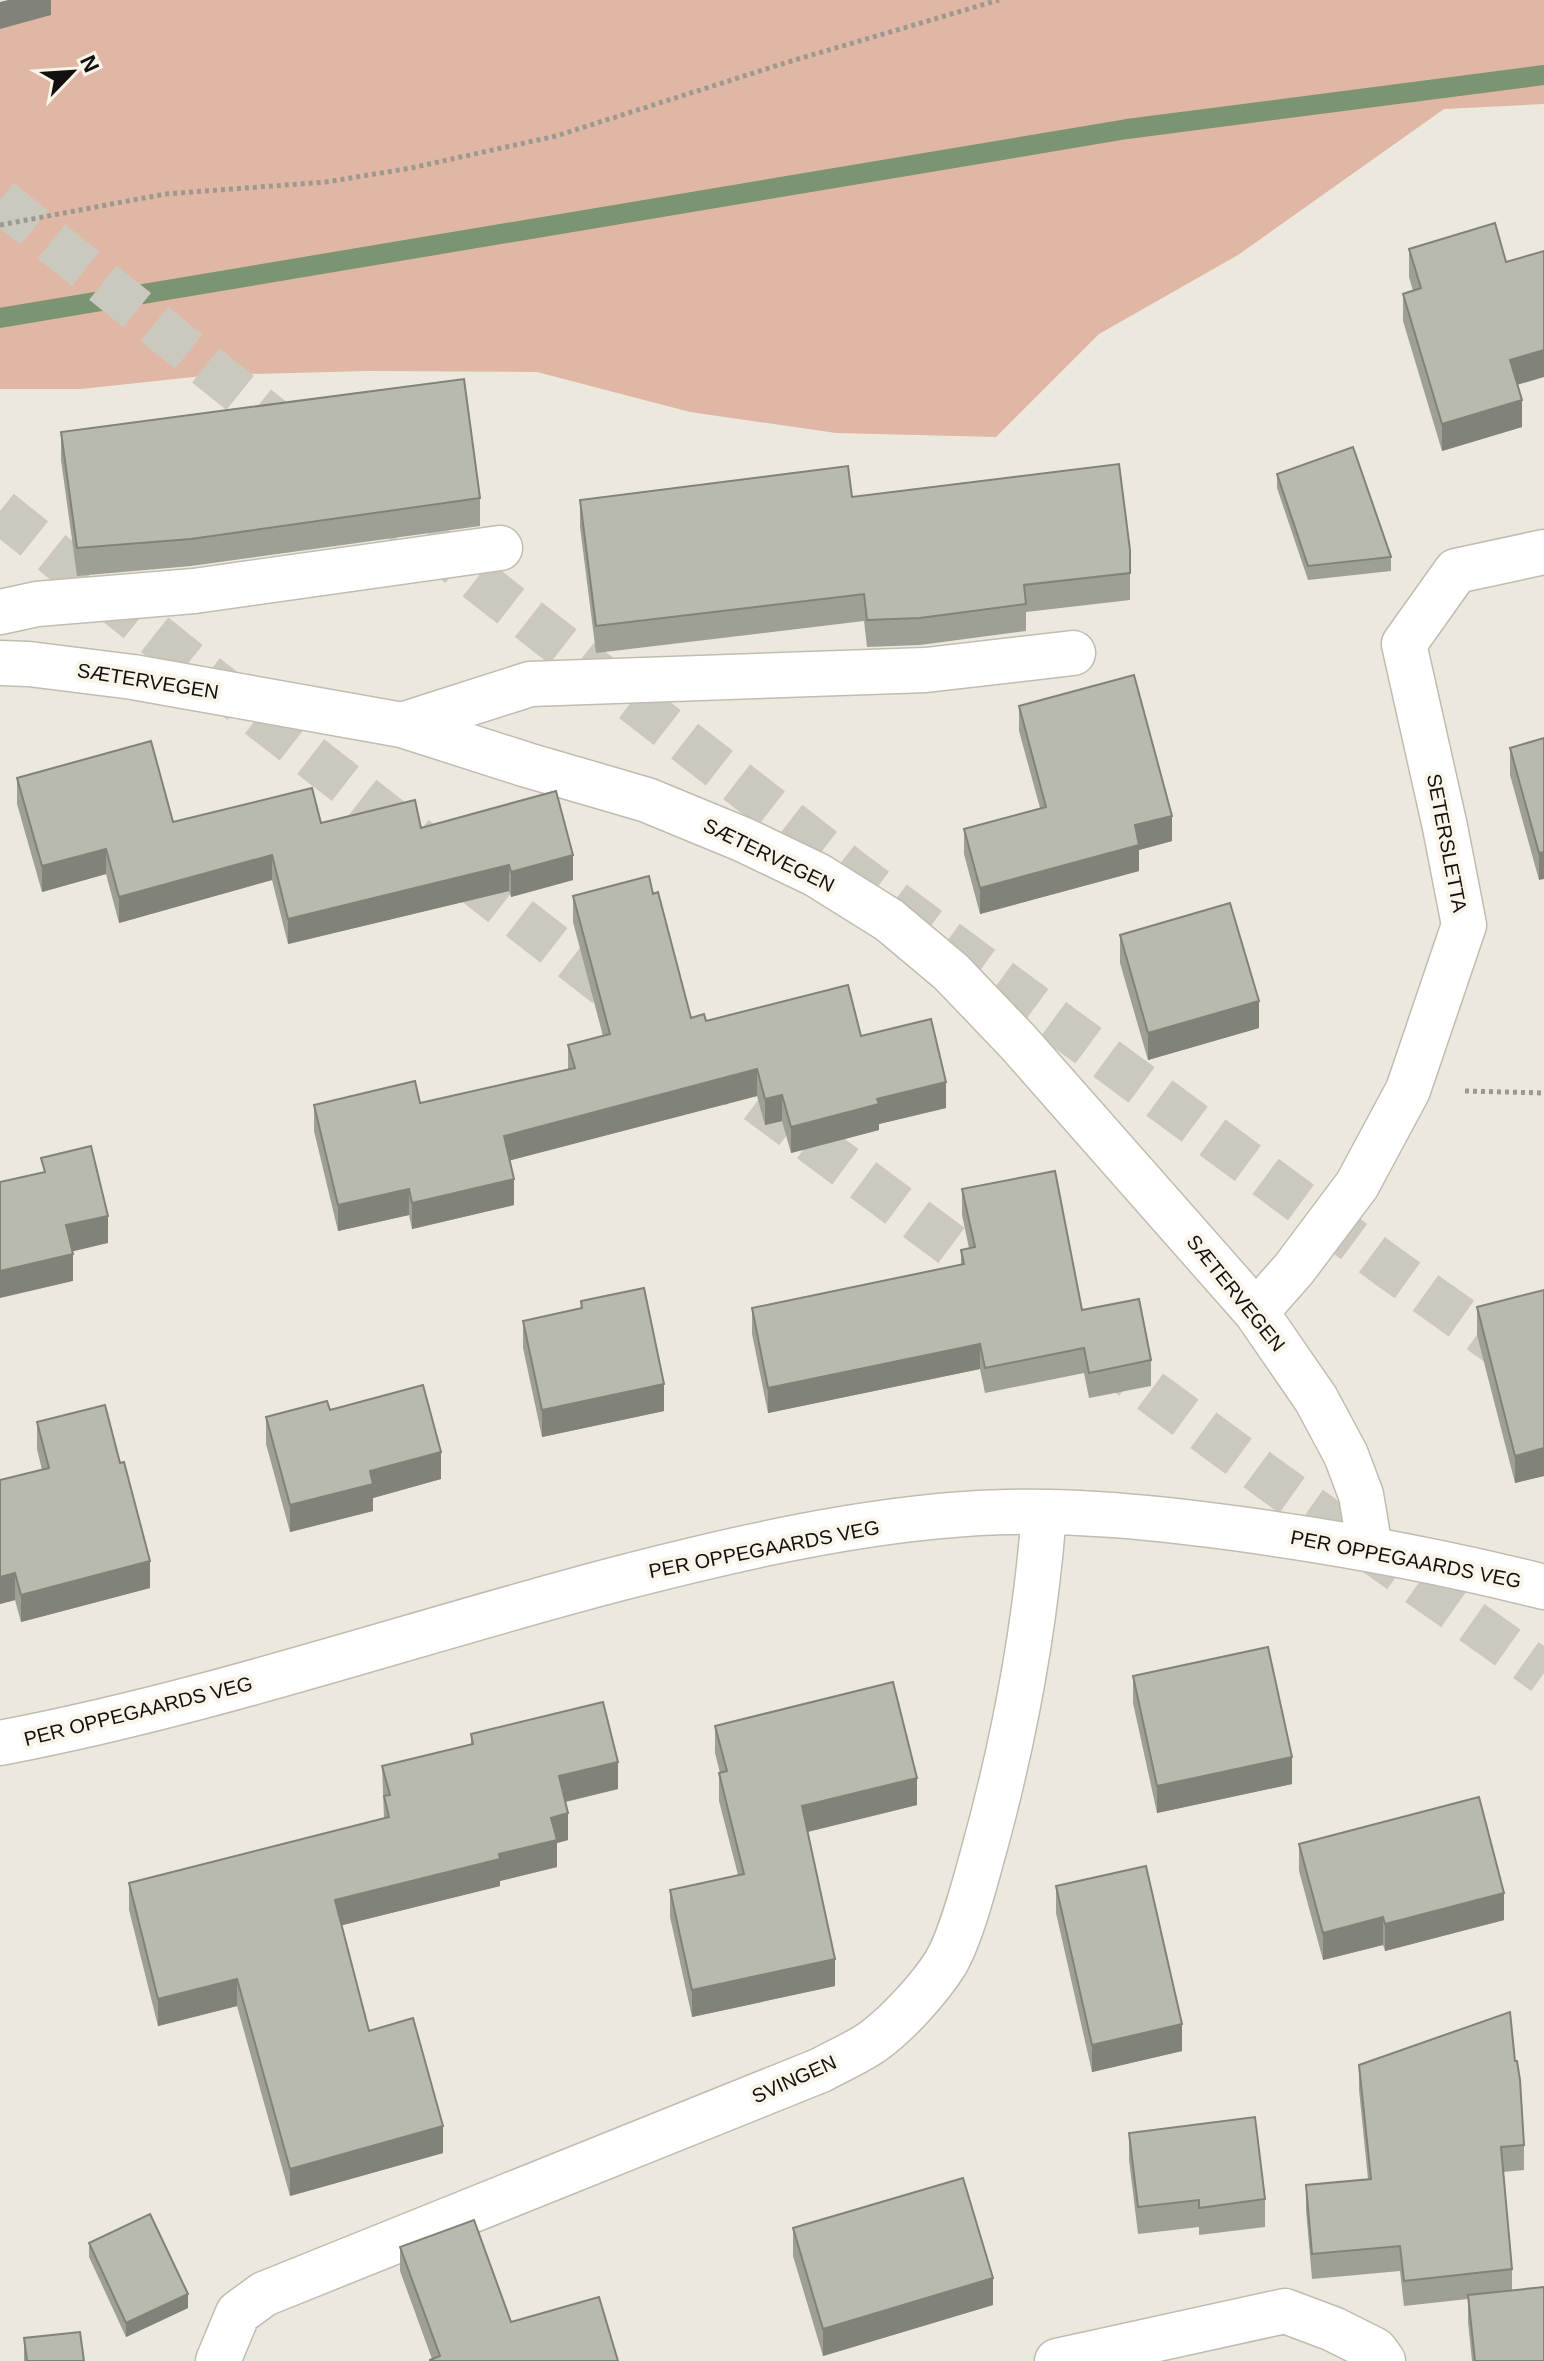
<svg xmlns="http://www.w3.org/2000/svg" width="1544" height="2361" viewBox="0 0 1544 2361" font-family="Helvetica,sans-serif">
	<rect width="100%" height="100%" fill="#ece8dd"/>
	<path fill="#e0b7a5" d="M 54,0 L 1544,0 L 1544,104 L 1444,109 L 1238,255 L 1099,334 L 996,437 L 836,433 L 690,412 L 537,372 L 368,371 L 212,375 L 81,389 L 0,389 L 0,13 L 21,4 Z"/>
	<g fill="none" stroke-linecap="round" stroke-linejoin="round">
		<path stroke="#7b9572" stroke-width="20" d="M 0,318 L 1127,129 L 1544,75"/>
		<path stroke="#cbc8be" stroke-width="44" stroke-dasharray="44 22" stroke-linecap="butt" d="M 0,200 L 305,445
			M 372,498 L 858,876 L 1390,1268 L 1544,1377
			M 0,511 L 195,667 L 631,1005
			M 704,1062 L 1009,1288
			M 1097,1352 L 1275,1483 L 1544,1673"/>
		<g stroke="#c0bcb1" stroke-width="47">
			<path id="minor" d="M 0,612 L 37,604 L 194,591 L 500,548
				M 0,663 L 29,664 L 133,677 L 402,725 L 527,765 L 647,800 L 744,840 L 817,875 L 889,920 L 951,972 L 1018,1042 L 1256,1312 L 1316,1399 L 1346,1455 L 1361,1495 L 1370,1548
				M 402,725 L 530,684 L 926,670 L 1073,653
				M 1256,1312 L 1294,1269 L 1357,1185 L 1408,1090 L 1464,925 L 1445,827 L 1404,644 L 1456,571 L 1544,552
				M 0,1743 C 211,1703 414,1632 621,1578 C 737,1548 859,1520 979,1513 C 1069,1508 1160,1518 1248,1530 C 1348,1544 1446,1562 1544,1587
				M 218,2361 L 238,2313 L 264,2294 L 821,2070 C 839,2060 859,2052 875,2040 C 898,2023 929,1989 945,1964 C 960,1939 973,1890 981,1861 C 1013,1747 1035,1631 1044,1513
				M 1057,2361 L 1285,2311 L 1333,2329 L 1375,2350 L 1383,2361"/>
		</g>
		<path stroke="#9c9990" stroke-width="5" stroke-dasharray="4 4" stroke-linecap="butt" d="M 0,225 L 165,194 L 326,182 L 411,168 L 556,136 L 788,62 L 999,0
			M 1465,1091 L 1544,1093"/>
		<use href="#minor" stroke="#fff" stroke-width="44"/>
	</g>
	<path fill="#9ea096" d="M 1409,249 L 1517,385 L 1522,427 L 1442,451 L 1403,321 L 1403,294 L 1413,291 L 1409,277 Z
		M 61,432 L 480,498 L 480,526 L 191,566 L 77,576 L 61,460 Z
		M 1277,474 L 1391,557 L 1391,571 L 1308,580 L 1277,488 Z
		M 852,497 L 1130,550 L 1130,600 L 1026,612 L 1026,631 L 920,645 L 867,647 L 864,621 L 596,653 L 580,527 L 580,500 Z
		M 1019,706 L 1172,841 L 1139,850 L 1139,871 L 980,914 L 964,854 L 964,829 L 1040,808 L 1019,731 Z
		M 1544,738 L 1539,880 L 1510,775 L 1510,748 Z
		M 17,778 L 173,822 L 321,823 L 421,828 L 573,880 L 511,897 L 509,891 L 288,944 L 272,880 L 119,923 L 106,874 L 42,892 L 17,804 Z
		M 573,896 L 691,1018 L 706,1021 L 861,1036 L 946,1108 L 879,1124 L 879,1130 L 791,1153 L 782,1121 L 765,1125 L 757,1096 L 510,1160 L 514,1205 L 412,1229 L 409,1215 L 338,1231 L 314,1131 L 314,1105 L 420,1103 L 568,1069 L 568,1045 L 603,1036 L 573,922 Z
		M 1120,935 L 1259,1028 L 1148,1060 L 1120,963 Z
		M 962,1189 L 1082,1310 L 1151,1360 L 1151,1386 L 1089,1398 L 1084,1373 L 985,1393 L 980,1369 L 768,1413 L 752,1334 L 752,1308 L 961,1265 L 961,1250 L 969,1248 L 962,1215 Z
		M 1544,1290 L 1544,1476 L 1515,1483 L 1477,1335 L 1477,1307 Z
		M 581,1301 L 664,1411 L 542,1437 L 523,1348 L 523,1321 L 581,1309 Z
		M 330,1410 L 441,1479 L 373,1498 L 373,1511 L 290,1532 L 266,1444 L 266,1417 Z
		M 37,1422 L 150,1588 L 21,1622 L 15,1600 L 0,1604 L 0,1480 L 42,1470 L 37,1449 Z
		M 1133,1676 L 1292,1784 L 1157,1813 L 1133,1703 Z
		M 715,1726 L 917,1805 L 808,1832 L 835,1986 L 692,2017 L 670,1917 L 670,1890 L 738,1875 L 719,1801 L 719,1773 L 720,1773 L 715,1753 Z
		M 471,1734 L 618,1789 L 566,1802 L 568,1840 L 557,1843 L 557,1867 L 500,1881 L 500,1886 L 342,1925 L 369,2031 L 443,2153 L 290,2196 L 237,2006 L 158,2026 L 129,1910 L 129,1883 L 384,1818 L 382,1766 L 471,1744 Z
		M 1299,1844 L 1504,1920 L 1385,1951 L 1383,1945 L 1323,1960 L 1299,1871 Z
		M 1056,1886 L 1182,2051 L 1092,2072 L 1056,1913 Z
		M 1515,2061 L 1524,2145 L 1524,2170 L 1503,2172 L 1512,2269 L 1512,2290 L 1544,2361 L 1472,2361 L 1468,2322 L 1468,2299 L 1404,2306 L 1400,2271 L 1312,2279 L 1306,2210 L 1306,2185 L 1368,2179 L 1359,2090 L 1359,2065 Z
		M 1129,2133 L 1265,2199 L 1265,2227 L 1199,2235 L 1199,2227 L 1138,2234 L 1129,2160 Z
		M 793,2228 L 993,2305 L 823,2356 L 793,2256 Z
		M 89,2243 L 188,2308 L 126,2337 L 89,2257 Z
		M 400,2247 L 511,2322 L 618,2361 L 432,2359 L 400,2271 Z
		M 24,2338 L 84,2361 L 24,2361 Z"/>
	<path fill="#81827a" d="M 8,0 L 51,0 L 51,15 L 0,29 L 0,2 Z
		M 1544,350 L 1544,377 L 1510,387 L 1510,360 Z
		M 1522,400 L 1522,427 L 1442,451 L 1442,424 Z
		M 1172,816 L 1172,841 L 1139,850 L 1139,871 L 980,914 L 980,888 L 1135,825 Z
		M 106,849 L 106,874 L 42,892 L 42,866 Z
		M 1544,852 L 1544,879 L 1539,880 L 1539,853 Z
		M 272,855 L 272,880 L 119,923 L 119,897 Z
		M 573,855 L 573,880 L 511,897 L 511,872 Z
		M 509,865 L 509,891 L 288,944 L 288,919 Z
		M 1259,1001 L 1259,1028 L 1148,1060 L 1148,1033 Z
		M 757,1069 L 757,1096 L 504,1162 L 504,1136 Z
		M 946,1082 L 946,1108 L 879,1124 L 879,1130 L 791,1153 L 791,1127 L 877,1099 Z
		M 782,1095 L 782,1121 L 765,1125 L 765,1099 Z
		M 514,1179 L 514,1205 L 412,1229 L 412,1203 Z
		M 409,1189 L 409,1215 L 338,1231 L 338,1205 Z
		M 108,1216 L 108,1243 L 66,1253 L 66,1225 Z
		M 73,1254 L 73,1281 L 0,1298 L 0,1271 Z
		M 980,1344 L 980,1369 L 768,1413 L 768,1388 Z
		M 664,1384 L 664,1411 L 542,1437 L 542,1410 Z
		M 1544,1448 L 1544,1476 L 1515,1483 L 1515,1456 Z
		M 441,1452 L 441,1479 L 373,1498 L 373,1511 L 290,1532 L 290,1505 L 370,1471 Z
		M 150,1561 L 150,1588 L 21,1622 L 21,1595 Z
		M 15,1573 L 15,1600 L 0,1604 L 0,1577 Z
		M 1292,1757 L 1292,1784 L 1157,1813 L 1157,1786 Z
		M 618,1762 L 618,1789 L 559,1803 L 559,1776 Z
		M 917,1778 L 917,1805 L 802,1833 L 802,1806 Z
		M 568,1813 L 568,1840 L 557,1843 L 557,1867 L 500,1881 L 500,1886 L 335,1927 L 335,1900 L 499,1854 L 551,1818 Z
		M 1504,1893 L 1504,1920 L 1385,1951 L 1385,1924 Z
		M 1383,1917 L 1383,1945 L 1323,1960 L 1323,1933 Z
		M 835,1959 L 835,1986 L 692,2017 L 692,1990 Z
		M 237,1979 L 237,2006 L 158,2026 L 158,1999 Z
		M 1182,2024 L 1182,2051 L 1092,2072 L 1092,2045 Z
		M 443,2126 L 443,2153 L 290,2196 L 290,2169 Z
		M 993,2278 L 993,2305 L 823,2356 L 823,2329 Z
		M 188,2294 L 188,2308 L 126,2337 L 126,2323 Z"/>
	<path fill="#b8baae" stroke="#81827a" stroke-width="2" d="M 1495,223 L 1506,262 L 1544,251 L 1544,350 L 1510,360 L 1522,400 L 1442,424 L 1403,294 L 1421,288 L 1409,249 Z
		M 464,379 L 480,498 L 191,539 L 77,548 L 61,432 Z
		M 1353,447 L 1391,557 L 1308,566 L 1277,474 Z
		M 1119,464 L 1130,550 L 1130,573 L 1024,585 L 1026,604 L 920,618 L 867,620 L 864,594 L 596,626 L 580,500 L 848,466 L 852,497 Z
		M 1134,675 L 1172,816 L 1135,825 L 1139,845 L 980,888 L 964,829 L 1046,807 L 1019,706 Z
		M 1544,738 L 1544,852 L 1539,853 L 1510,748 Z
		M 151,741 L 173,822 L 312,788 L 321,823 L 415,800 L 421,828 L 556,791 L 573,855 L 511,872 L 509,865 L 288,919 L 272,855 L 119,897 L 106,849 L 42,866 L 17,778 Z
		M 649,876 L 653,894 L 658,892 L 691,1018 L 704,1014 L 706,1021 L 848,985 L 861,1036 L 931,1019 L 946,1082 L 877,1099 L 879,1104 L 791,1127 L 782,1095 L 765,1099 L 757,1069 L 504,1136 L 514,1179 L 412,1203 L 409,1189 L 338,1205 L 314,1105 L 415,1081 L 420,1103 L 575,1068 L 568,1045 L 610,1034 L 573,896 Z
		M 1230,903 L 1259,1001 L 1148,1033 L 1120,935 Z
		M 91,1146 L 108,1216 L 66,1225 L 73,1254 L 0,1271 L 0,1182 L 45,1172 L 41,1158 Z
		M 1055,1171 L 1082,1310 L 1139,1299 L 1151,1360 L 1089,1373 L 1084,1348 L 985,1368 L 980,1344 L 768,1388 L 752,1308 L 964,1264 L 961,1250 L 975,1247 L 962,1189 Z
		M 644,1288 L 664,1384 L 542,1410 L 523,1321 L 582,1308 L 581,1301 Z
		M 1544,1290 L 1544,1448 L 1515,1456 L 1477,1307 Z
		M 423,1385 L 441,1452 L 370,1471 L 373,1484 L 290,1505 L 266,1417 L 327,1401 L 330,1410 Z
		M 105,1405 L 120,1463 L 124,1462 L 150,1561 L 21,1595 L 15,1573 L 0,1577 L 0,1480 L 49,1468 L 37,1422 Z
		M 1268,1647 L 1292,1757 L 1157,1786 L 1133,1676 Z
		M 893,1682 L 917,1778 L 802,1806 L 835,1959 L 692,1990 L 670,1890 L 744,1874 L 719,1773 L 727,1771 L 715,1726 Z
		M 603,1702 L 618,1762 L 559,1776 L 568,1813 L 551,1818 L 557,1840 L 499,1854 L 500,1859 L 335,1900 L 369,2031 L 413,2018 L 443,2126 L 290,2169 L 237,1979 L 158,1999 L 129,1883 L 389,1817 L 384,1796 L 390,1795 L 382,1766 L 473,1744 L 471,1734 Z
		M 1479,1797 L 1504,1893 L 1385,1924 L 1383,1917 L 1323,1933 L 1299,1844 Z
		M 1146,1866 L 1182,2024 L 1092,2045 L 1056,1886 Z
		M 1510,2012 L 1515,2061 L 1517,2061 L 1520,2080 L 1524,2145 L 1501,2147 L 1512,2269 L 1404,2281 L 1400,2246 L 1312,2254 L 1306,2185 L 1371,2179 L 1359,2065 Z
		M 1255,2117 L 1265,2199 L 1199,2208 L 1199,2200 L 1138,2207 L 1129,2133 Z
		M 963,2178 L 993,2278 L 823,2329 L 793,2228 Z
		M 150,2214 L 188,2294 L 126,2323 L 89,2243 Z
		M 474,2220 L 511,2322 L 599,2297 L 618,2361 L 430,2361 L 430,2360 L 440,2356 L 400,2247 Z
		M 1544,2287 L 1544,2361 L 1475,2361 L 1468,2295 Z
		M 80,2332 L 84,2361 L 27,2361 L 24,2338 Z"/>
	<g text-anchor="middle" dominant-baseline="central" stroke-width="8" stroke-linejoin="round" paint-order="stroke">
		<g font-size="20" fill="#12110d" stroke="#f9f5ea">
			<text transform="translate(148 681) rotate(9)">SÆTERVEGEN</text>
			<text transform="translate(1447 843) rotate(79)">SETERSLETTA</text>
			<text transform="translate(769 855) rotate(26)">SÆTERVEGEN</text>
			<text transform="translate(1236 1293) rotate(51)">SÆTERVEGEN</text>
			<text transform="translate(764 1549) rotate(-11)">PER OPPEGAARDS VEG</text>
			<text transform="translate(1406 1559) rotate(11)">PER OPPEGAARDS VEG</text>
			<text transform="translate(138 1711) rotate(-14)">PER OPPEGAARDS VEG</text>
			<text transform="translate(794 2079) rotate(-24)">SVINGEN</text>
		</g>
	</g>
	<g transform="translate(72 72) rotate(65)" stroke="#f9f5ea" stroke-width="6" paint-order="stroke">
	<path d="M0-6L14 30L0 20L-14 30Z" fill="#12110d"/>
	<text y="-12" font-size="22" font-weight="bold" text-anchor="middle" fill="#12110d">N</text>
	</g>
</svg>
